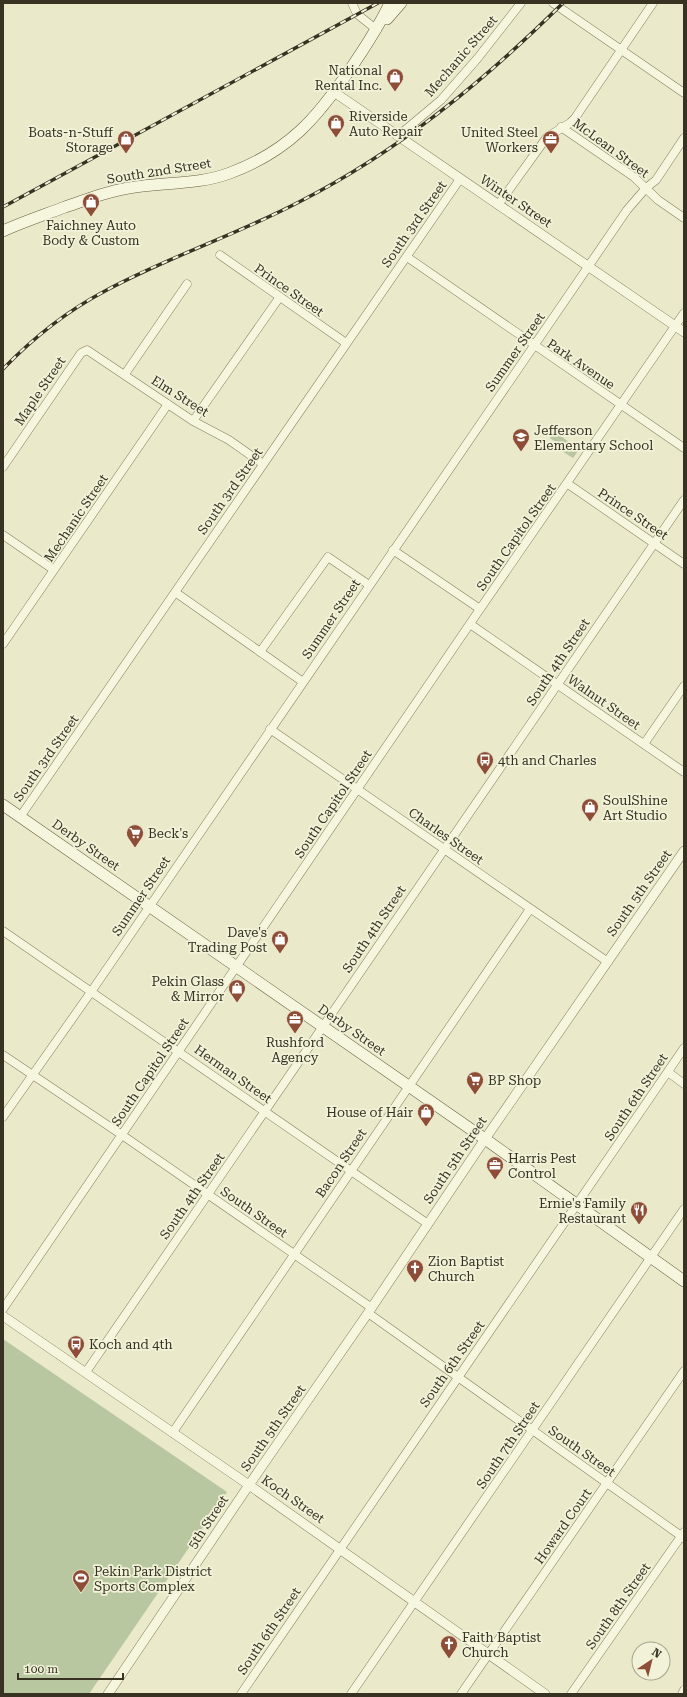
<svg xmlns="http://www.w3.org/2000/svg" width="687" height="1697" viewBox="0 0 687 1697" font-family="'Roboto Serif',serif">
	<rect width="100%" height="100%" fill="#eae9ca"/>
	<path fill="#b8c79f" d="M 554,431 L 577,448 L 578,451 L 573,458 L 560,450 L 562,447 L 550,438 Z
		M 3,1339 L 227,1492 L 89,1694 L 3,1694 Z"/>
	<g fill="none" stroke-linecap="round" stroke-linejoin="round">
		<g stroke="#857e60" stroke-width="9">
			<path id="minor" d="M 352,3 L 357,14 L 377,30
				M 553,3 L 684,93
				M 561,127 L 634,177 L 658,200 L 684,218
				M 398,136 L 441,100 L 477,59 L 521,3
				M 498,205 L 547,137 L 570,123 L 575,118 L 653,3
				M 220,255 L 346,343
				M 407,257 L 684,448
				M 125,374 L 187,284
				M 193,421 L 279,298
				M 3,467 L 81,353 L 87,350 L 193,421 L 229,440 L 263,464
				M 568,484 L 684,564
				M 3,535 L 54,570
				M 393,550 L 480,609
				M 175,592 L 303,682
				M 470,624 L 684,772
				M 3,644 L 168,404
				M 260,652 L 328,557 L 369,585
				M 270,729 L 608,962
				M 644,744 L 684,686
				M 20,817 L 460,179
				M 3,931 L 428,1224
				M 3,1055 L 122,1135 L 372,1308
				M 668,1072 L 684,1084
				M 3,1117 L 91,992 L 627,210 L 646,188 L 656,180 L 684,138
				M 3,1309 L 480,609 L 684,313
				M 368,1313 L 684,1538
				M 86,1372 L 684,500
				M 173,1432 L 530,909
				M 241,1694 L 684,1048
				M 351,1694 L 684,1209
				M 461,1694 L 684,1371
				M 571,1694 L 684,1532
				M 682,1694 L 684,1690"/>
		</g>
		<g stroke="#857e60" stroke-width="10">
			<path id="tertiary" d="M 334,92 L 684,332
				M 3,1316 L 249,1485 L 545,1694
				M 108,1694 L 249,1485 L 368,1313 L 485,1139 L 684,851"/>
		</g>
		<g stroke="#675f43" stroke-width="12">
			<path id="secondary" d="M 387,19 L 401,3
				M 3,231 C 23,222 44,215 65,207 C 86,200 107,191 129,188 C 163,182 198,185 230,173 C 289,151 317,118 351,68 C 366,46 379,26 390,3
				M 3,805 L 485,1139 L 684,1281"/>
		</g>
		<use href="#minor" stroke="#f6f5dd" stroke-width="8"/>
		<use href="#tertiary" stroke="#f6f5dd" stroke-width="9"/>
		<use href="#secondary" stroke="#f6f5dd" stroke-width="11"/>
		<g stroke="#373222" stroke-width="3.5">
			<path id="rail" d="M 3,207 L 378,3
				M 3,369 C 33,338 67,311 105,291 C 168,257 236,235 299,202 C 399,151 484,81 563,3"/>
		</g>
		<use href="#rail" stroke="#f2f2d9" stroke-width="2" stroke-dasharray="6" stroke-linecap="butt"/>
	</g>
	<defs>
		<g id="shop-pin" transform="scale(0.9)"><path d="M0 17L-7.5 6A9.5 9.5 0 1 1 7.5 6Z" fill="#8d4d37" stroke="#f2f2d9"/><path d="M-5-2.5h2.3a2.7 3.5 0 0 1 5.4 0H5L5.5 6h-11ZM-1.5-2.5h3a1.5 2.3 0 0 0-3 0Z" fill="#fff"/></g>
		<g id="office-pin" transform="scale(0.9)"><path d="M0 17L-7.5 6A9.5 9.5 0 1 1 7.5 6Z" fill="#8d4d37" stroke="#f2f2d9"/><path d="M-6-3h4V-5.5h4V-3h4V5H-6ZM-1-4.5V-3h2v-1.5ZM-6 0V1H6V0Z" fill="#fff"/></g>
		<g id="school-pin" transform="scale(0.9)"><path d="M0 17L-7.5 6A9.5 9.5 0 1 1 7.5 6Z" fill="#8d4d37" stroke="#f2f2d9"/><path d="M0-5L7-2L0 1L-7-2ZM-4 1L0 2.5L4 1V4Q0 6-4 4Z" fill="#fff"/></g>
		<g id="bus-pin" transform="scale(0.9)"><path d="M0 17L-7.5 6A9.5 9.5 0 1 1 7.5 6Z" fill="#8d4d37" stroke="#f2f2d9"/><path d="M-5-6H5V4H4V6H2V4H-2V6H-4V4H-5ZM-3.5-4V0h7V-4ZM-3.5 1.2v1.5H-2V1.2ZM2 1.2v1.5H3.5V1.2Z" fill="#fff"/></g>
		<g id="supermarket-pin" transform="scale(0.9)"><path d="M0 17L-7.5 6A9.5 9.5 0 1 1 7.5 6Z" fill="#8d4d37" stroke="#f2f2d9"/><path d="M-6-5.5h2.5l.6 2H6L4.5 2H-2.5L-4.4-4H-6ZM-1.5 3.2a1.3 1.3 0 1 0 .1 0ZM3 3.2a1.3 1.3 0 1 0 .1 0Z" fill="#fff"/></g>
		<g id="restaurant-pin" transform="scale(0.9)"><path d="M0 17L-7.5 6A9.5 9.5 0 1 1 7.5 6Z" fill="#8d4d37" stroke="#f2f2d9"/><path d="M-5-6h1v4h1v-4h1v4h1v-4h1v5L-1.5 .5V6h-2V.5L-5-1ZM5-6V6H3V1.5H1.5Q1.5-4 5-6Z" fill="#fff"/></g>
		<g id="church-pin" transform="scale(0.9)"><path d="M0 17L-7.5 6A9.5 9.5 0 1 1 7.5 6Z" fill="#8d4d37" stroke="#f2f2d9"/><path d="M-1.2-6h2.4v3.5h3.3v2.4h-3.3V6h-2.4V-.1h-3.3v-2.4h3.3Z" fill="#fff"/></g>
		<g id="stadium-pin" transform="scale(0.9)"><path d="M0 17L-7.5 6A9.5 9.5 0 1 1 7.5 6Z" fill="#8d4d37" stroke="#f2f2d9"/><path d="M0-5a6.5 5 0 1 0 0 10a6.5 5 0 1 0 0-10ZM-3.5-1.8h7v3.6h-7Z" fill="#fff"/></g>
	</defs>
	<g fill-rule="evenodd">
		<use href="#shop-pin" x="395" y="77"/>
		<use href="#shop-pin" x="336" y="123"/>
		<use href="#shop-pin" x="126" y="139"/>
		<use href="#office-pin" x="551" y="139"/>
		<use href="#shop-pin" x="91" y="202"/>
		<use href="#school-pin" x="521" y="437"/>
		<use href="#bus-pin" x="485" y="760"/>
		<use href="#shop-pin" x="590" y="807"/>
		<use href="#supermarket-pin" x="135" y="833"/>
		<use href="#shop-pin" x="280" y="939"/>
		<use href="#shop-pin" x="237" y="988"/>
		<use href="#office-pin" x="295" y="1019"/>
		<use href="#supermarket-pin" x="475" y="1080"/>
		<use href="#shop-pin" x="426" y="1112"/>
		<use href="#office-pin" x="495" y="1165"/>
		<use href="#restaurant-pin" x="639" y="1210"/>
		<use href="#church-pin" x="415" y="1268"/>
		<use href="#bus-pin" x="76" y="1344"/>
		<use href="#stadium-pin" x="81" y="1578"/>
		<use href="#church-pin" x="449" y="1644"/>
	</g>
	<g text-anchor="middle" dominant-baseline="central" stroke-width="3.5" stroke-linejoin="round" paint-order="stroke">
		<g font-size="13" fill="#373222" stroke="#f2f2d9">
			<text transform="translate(461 56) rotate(-49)">Mechanic Street</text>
			<text transform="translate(611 148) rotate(36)">McLean Street</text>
			<text transform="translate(159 171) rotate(-9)">South 2nd Street</text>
			<text transform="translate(516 201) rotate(34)">Winter Street</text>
			<text transform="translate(414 224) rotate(-55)">South 3rd Street</text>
			<text transform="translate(289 290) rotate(35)">Prince Street</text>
			<text transform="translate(515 352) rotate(-55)">Summer Street</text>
			<text transform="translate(581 364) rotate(34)">Park Avenue</text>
			<text transform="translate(40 391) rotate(-56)">Maple Street</text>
			<text transform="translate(180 396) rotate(32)">Elm Street</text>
			<text transform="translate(230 491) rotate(-55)">South 3rd Street</text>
			<text transform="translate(633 514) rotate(34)">Prince Street</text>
			<text transform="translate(76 518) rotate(-56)">Mechanic Street</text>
			<text transform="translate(516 537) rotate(-55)">South Capitol Street</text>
			<text transform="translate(331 619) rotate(-56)">Summer Street</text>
			<text transform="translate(558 662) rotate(-56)">South 4th Street</text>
			<text transform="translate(604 702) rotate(35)">Walnut Street</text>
			<text transform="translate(46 758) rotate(-55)">South 3rd Street</text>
			<text transform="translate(333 804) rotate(-56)">South Capitol Street</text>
			<text transform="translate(446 836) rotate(35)">Charles Street</text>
			<text transform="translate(86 845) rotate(35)">Derby Street</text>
			<text transform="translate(639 893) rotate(-55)">South 5th Street</text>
			<text transform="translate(141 896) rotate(-56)">Summer Street</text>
			<text transform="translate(374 929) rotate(-56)">South 4th Street</text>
			<text transform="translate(352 1030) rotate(35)">Derby Street</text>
			<text transform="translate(150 1072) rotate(-56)">South Capitol Street</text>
			<text transform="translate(233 1074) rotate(35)">Herman Street</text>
			<text transform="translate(636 1097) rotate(-56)">South 6th Street</text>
			<text transform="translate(455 1160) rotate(-56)">South 5th Street</text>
			<text transform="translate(341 1163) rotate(-56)">Bacon Street</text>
			<text transform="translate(192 1196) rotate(-55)">South 4th Street</text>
			<text transform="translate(254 1212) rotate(35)">South Street</text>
			<text transform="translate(452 1364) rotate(-55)">South 6th Street</text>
			<text transform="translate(273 1428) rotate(-55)">South 5th Street</text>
			<text transform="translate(508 1445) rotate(-56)">South 7th Street</text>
			<text transform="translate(582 1451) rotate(35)">South Street</text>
			<text transform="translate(293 1499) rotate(35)">Koch Street</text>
			<text transform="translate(208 1522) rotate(-56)">5th Street</text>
			<text transform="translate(563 1526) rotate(-55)">Howard Court</text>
			<text transform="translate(618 1606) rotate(-55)">South 8th Street</text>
			<text transform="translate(269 1631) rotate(-56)">South 6th Street</text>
		</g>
		<g font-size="13" fill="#373222" stroke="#f2f2d9" text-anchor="start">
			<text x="382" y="70" text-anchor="end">National<tspan x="382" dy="15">Rental Inc.</tspan></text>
			<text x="349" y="116">Riverside<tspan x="349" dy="15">Auto Repair</tspan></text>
			<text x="113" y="132" text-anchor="end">Boats-n-Stuff<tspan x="113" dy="15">Storage</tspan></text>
			<text x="538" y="132" text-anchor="end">United Steel<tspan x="538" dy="15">Workers</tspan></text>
			<text x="91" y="225" text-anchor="middle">Faichney Auto<tspan x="91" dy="15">Body &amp; Custom</tspan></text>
			<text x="534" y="430">Jefferson<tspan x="534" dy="15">Elementary School</tspan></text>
			<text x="498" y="760">4th and Charles</text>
			<text x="603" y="800">SoulShine<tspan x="603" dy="15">Art Studio</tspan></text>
			<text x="148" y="833">Beck's</text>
			<text x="267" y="932" text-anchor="end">Dave's<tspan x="267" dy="15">Trading Post</tspan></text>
			<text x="224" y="981" text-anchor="end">Pekin Glass<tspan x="224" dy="15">&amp; Mirror</tspan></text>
			<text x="295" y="1042" text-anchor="middle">Rushford<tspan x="295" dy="15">Agency</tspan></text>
			<text x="488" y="1080">BP Shop</text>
			<text x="413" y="1112" text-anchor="end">House of Hair</text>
			<text x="508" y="1158">Harris Pest<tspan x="508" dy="15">Control</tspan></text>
			<text x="626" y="1203" text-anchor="end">Ernie's Family<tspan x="626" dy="15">Restaurant</tspan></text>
			<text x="428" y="1261">Zion Baptist<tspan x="428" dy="15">Church</tspan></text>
			<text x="89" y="1344">Koch and 4th</text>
			<text x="94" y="1571">Pekin Park District<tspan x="94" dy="15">Sports Complex</tspan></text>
			<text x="462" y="1637">Faith Baptist<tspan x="462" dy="15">Church</tspan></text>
		</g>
	</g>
	<rect width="687" height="1697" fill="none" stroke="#373222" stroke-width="8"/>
	<g transform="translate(651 1661) rotate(35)"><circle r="19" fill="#f2f2d9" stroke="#a7a590"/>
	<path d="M0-3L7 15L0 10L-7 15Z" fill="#8d4d37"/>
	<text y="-6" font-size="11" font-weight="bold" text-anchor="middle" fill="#373222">N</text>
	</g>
	<path d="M18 1673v6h105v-6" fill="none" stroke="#373222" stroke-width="2"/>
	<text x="24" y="1673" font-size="12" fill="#373222" stroke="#f2f2d9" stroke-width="3" paint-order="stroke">100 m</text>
</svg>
